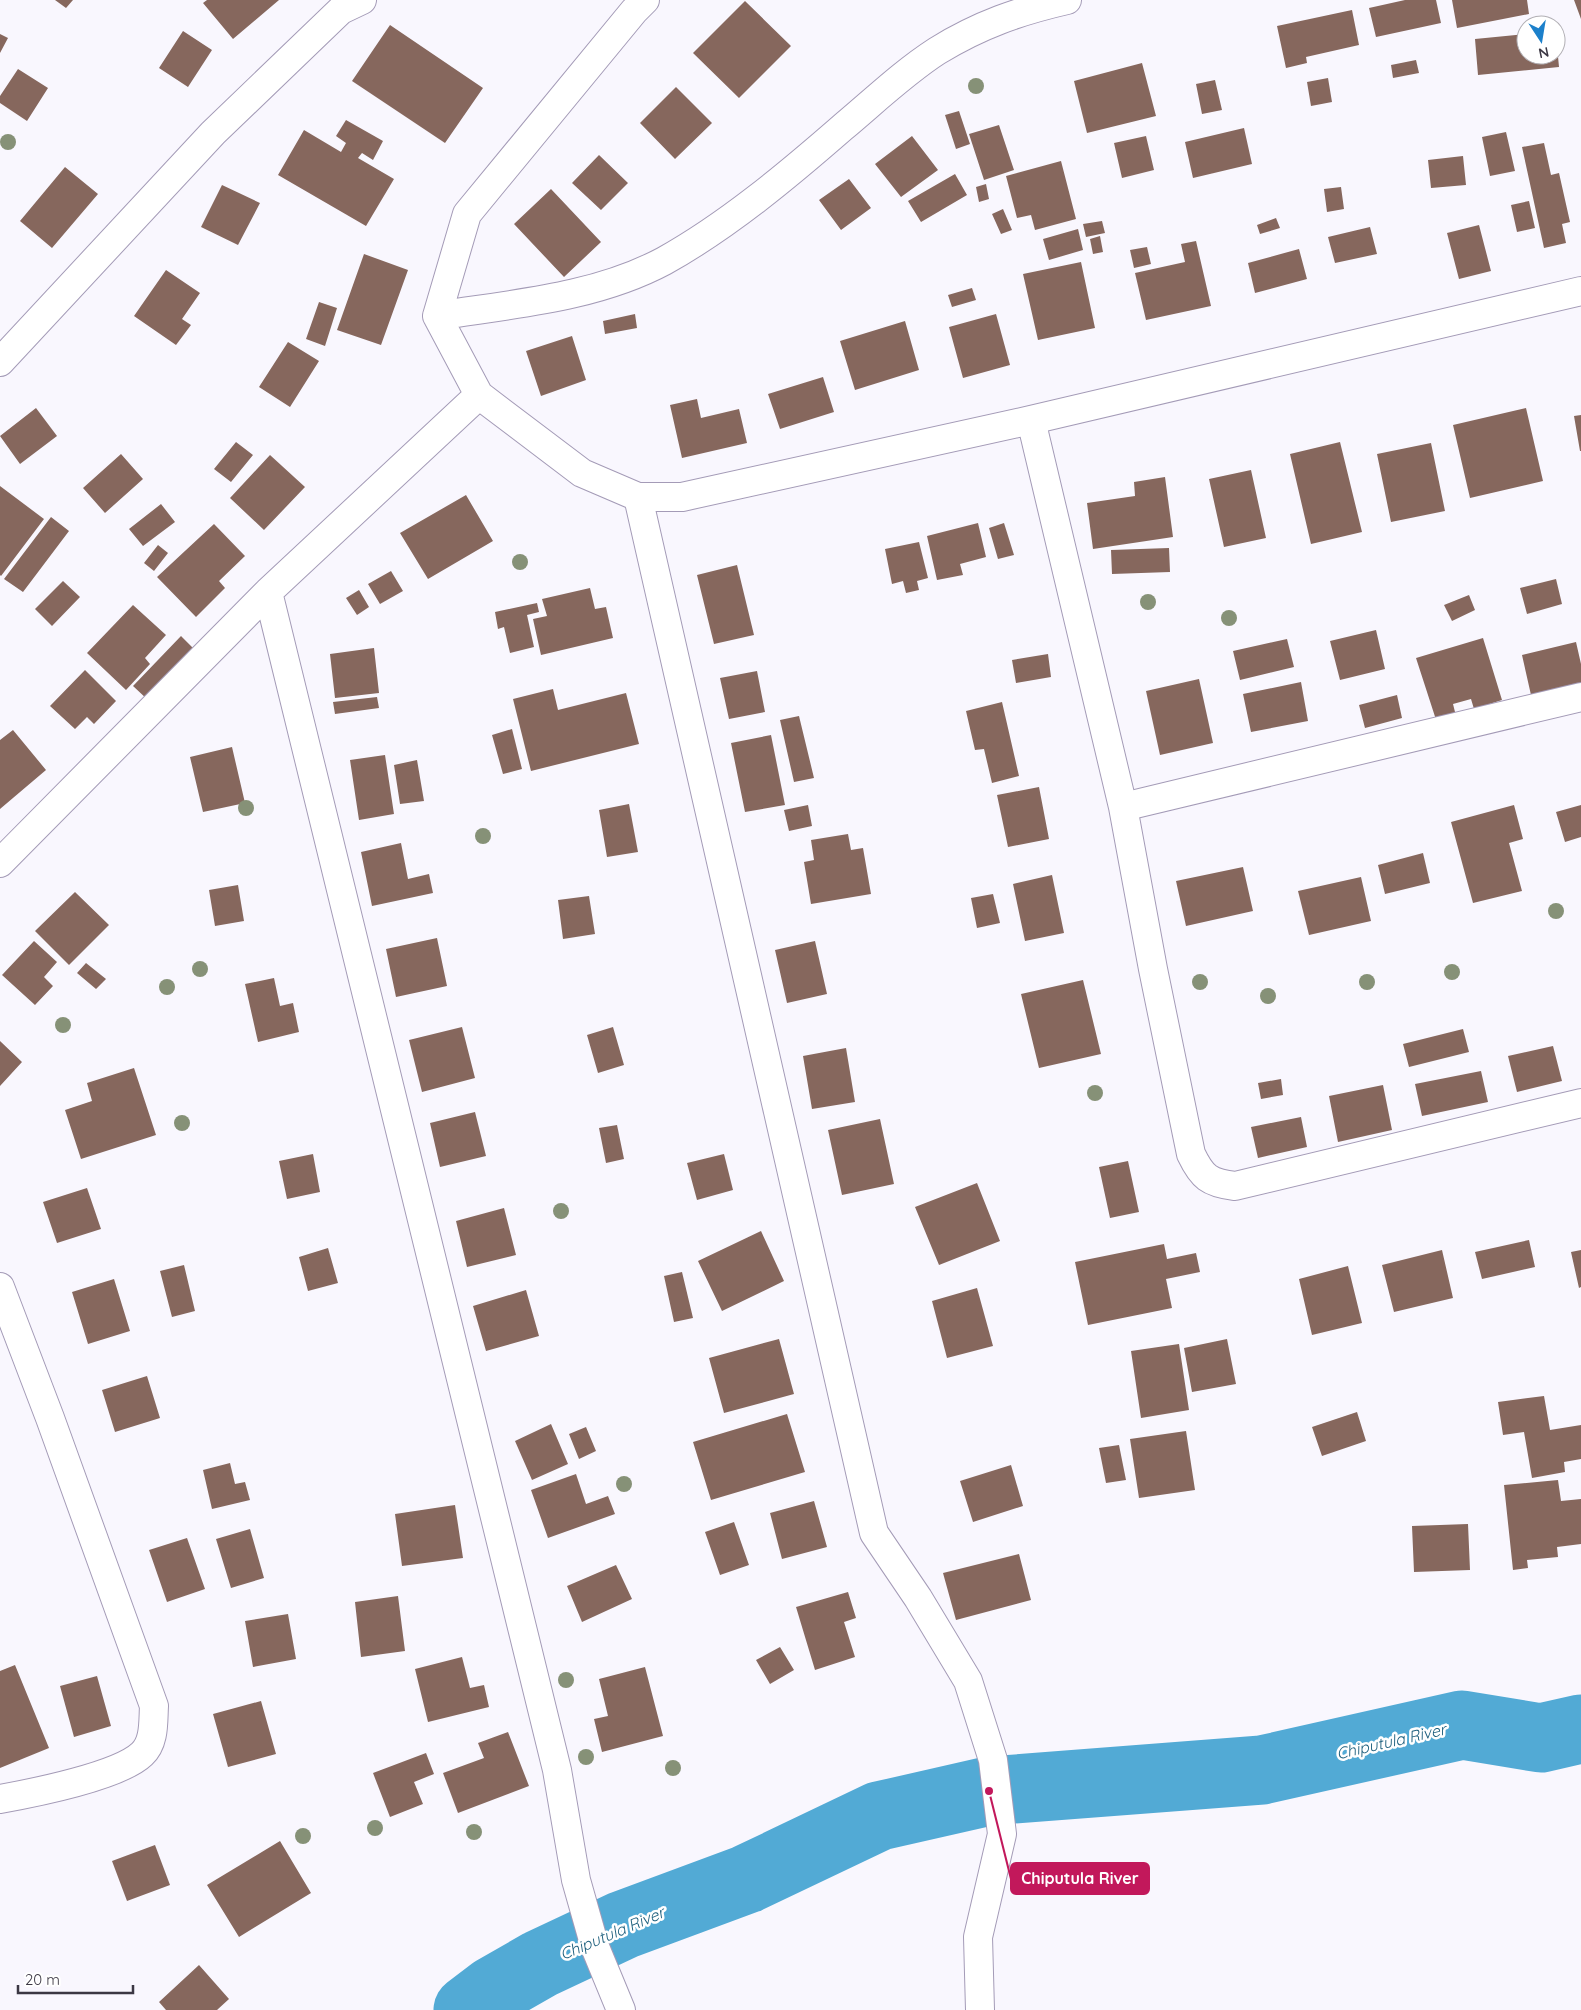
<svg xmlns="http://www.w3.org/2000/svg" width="1581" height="2010" viewBox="0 0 1581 2010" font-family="Quicksand,sans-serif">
	<rect width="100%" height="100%" fill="#f9f7fe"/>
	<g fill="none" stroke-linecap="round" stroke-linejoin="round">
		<path stroke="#52aad5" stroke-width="69" d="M 468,2010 L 493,1991 L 540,1964 L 623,1925 L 747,1879 L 879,1816 L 989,1791 L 1262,1770 L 1462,1725 L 1541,1738 L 1581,1729"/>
	</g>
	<path fill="#86675d" d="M 55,0 L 73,0 L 66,8 Z
		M 207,0 L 279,0 L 233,39 L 203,3 Z
		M 1405,0 L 1436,0 L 1441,23 L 1376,37 L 1369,8 Z
		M 1452,0 L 1527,0 L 1529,14 L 1457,28 Z
		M 1574,0 L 1581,0 L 1581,19 Z
		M 745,1 L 791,46 L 739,98 L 693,53 Z
		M 1352,10 L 1359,45 L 1306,57 L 1307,63 L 1286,68 L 1277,26 Z
		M 390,25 L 483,88 L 445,143 L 352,81 Z
		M 183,31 L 212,50 L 188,87 L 159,68 Z
		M 0,34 L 8,38 L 0,53 Z
		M 1526,34 L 1526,55 L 1556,55 L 1557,46 L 1559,67 L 1478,75 L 1475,39 Z
		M 1416,60 L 1419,73 L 1393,78 L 1391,65 Z
		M 1142,63 L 1156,116 L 1087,133 L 1074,81 Z
		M 18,69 L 48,88 L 27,121 L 0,103 L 0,96 Z
		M 1328,78 L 1332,102 L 1311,106 L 1307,82 Z
		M 1215,80 L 1222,110 L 1202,114 L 1196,84 Z
		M 676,87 L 712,123 L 675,159 L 640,123 Z
		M 959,111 L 970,144 L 956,149 L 945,115 Z
		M 346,120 L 383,141 L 373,160 L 362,153 L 358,158 L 394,179 L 366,226 L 278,175 L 304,130 L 341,152 L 346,143 L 336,136 Z
		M 999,125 L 1014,170 L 984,180 L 969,134 Z
		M 1244,128 L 1252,164 L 1193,178 L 1185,142 Z
		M 1506,132 L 1515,171 L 1490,176 L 1482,137 Z
		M 912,136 L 938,170 L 901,197 L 875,164 Z
		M 1146,136 L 1154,170 L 1122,178 L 1114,143 Z
		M 1544,143 L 1551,175 L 1559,173 L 1570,222 L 1562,224 L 1566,243 L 1544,248 L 1522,147 Z
		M 599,155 L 628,183 L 601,210 L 572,183 Z
		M 1463,156 L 1466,185 L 1431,188 L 1428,160 Z
		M 1061,161 L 1076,219 L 1035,230 L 1031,215 L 1017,218 L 1006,176 Z
		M 65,167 L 98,194 L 52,248 L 20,221 Z
		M 955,174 L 967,195 L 921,222 L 908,201 Z
		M 849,179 L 871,208 L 841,230 L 819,200 Z
		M 986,184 L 989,199 L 979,202 L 976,187 Z
		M 222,185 L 260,203 L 238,245 L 201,227 Z
		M 1341,187 L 1344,209 L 1327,212 L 1324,189 Z
		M 551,189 L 601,242 L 564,277 L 514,224 Z
		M 1529,201 L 1535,228 L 1517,232 L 1511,205 Z
		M 1003,209 L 1012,230 L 1001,234 L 992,214 Z
		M 1276,218 L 1280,228 L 1260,234 L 1257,225 Z
		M 1102,221 L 1105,233 L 1086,237 L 1083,224 Z
		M 1479,225 L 1491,271 L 1459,279 L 1447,233 Z
		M 1370,227 L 1377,254 L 1335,263 L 1328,237 Z
		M 1078,229 L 1083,250 L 1049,260 L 1043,239 Z
		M 1100,236 L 1103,252 L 1093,254 L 1090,239 Z
		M 1196,241 L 1211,306 L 1146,320 L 1135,273 L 1185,262 L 1181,244 Z
		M 1147,247 L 1151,264 L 1134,268 L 1130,250 Z
		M 1299,249 L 1307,279 L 1255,293 L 1248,263 Z
		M 364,254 L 408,270 L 381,345 L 337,330 Z
		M 1081,262 L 1095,328 L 1038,340 L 1023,274 Z
		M 166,270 L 200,293 L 182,319 L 191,325 L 176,345 L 134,316 Z
		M 972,288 L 976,300 L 952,307 L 948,295 Z
		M 319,302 L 337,308 L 325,346 L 306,339 Z
		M 635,314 L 637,328 L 605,334 L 603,321 Z
		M 996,314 L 1010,365 L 963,378 L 949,327 Z
		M 905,321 L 919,370 L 855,390 L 840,341 Z
		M 572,336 L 586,380 L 541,396 L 526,351 Z
		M 288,342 L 319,361 L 290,407 L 259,387 Z
		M 823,377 L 834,412 L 780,429 L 768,394 Z
		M 697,399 L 701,418 L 739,409 L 747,443 L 682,458 L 670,405 Z
		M 36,408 L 57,436 L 20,464 L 0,436 Z
		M 1526,408 L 1543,481 L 1470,498 L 1453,425 Z
		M 1581,415 L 1581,451 L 1580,451 L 1574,416 Z
		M 236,442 L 253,455 L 231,482 L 214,469 Z
		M 1340,442 L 1362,532 L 1311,544 L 1290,454 Z
		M 1431,443 L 1445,511 L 1391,522 L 1377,454 Z
		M 121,454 L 143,479 L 105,513 L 83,488 Z
		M 270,455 L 305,487 L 264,530 L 230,498 Z
		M 1251,470 L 1266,538 L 1224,547 L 1209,479 Z
		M 1165,477 L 1173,537 L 1093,549 L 1087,503 L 1135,496 L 1134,482 Z
		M 0,486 L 44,519 L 1,576 L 0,575 Z
		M 466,495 L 493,541 L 428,579 L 400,533 Z
		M 161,504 L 175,522 L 143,546 L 129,529 Z
		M 51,517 L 69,531 L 23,592 L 4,579 Z
		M 978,523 L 986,557 L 960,564 L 963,575 L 937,580 L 927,536 Z
		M 1004,523 L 1014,555 L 998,559 L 989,528 Z
		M 214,524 L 245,556 L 219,581 L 225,588 L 196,617 L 157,577 Z
		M 919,542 L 928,578 L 917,581 L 919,590 L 906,593 L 903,581 L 892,584 L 885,549 Z
		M 158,545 L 168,553 L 154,571 L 144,563 Z
		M 1169,548 L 1170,572 L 1112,574 L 1111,550 Z
		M 737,565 L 754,635 L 714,644 L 697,575 Z
		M 391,571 L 403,591 L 380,604 L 368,584 Z
		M 1556,579 L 1562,604 L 1527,614 L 1520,588 Z
		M 63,581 L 80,597 L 52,626 L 35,609 Z
		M 590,588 L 595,609 L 606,607 L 613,638 L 541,655 L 533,619 L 547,616 L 542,599 Z
		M 359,590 L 369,607 L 357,615 L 346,598 Z
		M 1469,595 L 1475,610 L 1452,621 L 1444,605 Z
		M 537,603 L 539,612 L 527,615 L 534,647 L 510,653 L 504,627 L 498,629 L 495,612 Z
		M 133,605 L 166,635 L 145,658 L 150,664 L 126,690 L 87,653 Z
		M 1376,630 L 1385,669 L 1340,680 L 1330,641 Z
		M 181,636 L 196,651 L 148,700 L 133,686 Z
		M 1483,638 L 1502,700 L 1474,709 L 1471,699 L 1453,704 L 1458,724 L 1439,729 L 1416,658 Z
		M 1287,639 L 1294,667 L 1240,680 L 1233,651 Z
		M 1576,642 L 1581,664 L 1581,683 L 1531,695 L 1522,655 Z
		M 374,648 L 379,693 L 335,698 L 330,654 Z
		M 1048,654 L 1051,677 L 1016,683 L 1012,660 Z
		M 85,670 L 116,701 L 94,724 L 87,717 L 75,729 L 50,706 Z
		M 757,671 L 765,712 L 729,719 L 720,678 Z
		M 1199,679 L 1213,743 L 1160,755 L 1146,691 Z
		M 1301,682 L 1308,721 L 1251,732 L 1243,694 Z
		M 553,689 L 558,710 L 626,693 L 639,744 L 531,771 L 513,699 Z
		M 1397,695 L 1402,718 L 1365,728 L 1359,705 Z
		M 377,697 L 379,708 L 335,714 L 333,702 Z
		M 1002,702 L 1019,776 L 992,783 L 984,749 L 975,750 L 966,711 Z
		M 799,716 L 814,778 L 794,782 L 780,720 Z
		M 512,729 L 522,769 L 503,774 L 492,735 Z
		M 13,730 L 46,770 L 0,809 L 0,740 Z
		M 771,735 L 785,805 L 745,812 L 731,743 Z
		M 232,747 L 245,803 L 203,812 L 190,757 Z
		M 385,755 L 394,814 L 359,820 L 350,760 Z
		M 417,760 L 424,801 L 400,804 L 394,765 Z
		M 1039,787 L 1049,839 L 1008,847 L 997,795 Z
		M 629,804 L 638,852 L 607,857 L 599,810 Z
		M 808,805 L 812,826 L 789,831 L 784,810 Z
		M 1514,805 L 1523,839 L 1509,843 L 1522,891 L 1473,903 L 1451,822 Z
		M 1581,805 L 1581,837 L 1565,842 L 1556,812 Z
		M 848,834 L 851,850 L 863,848 L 871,894 L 811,904 L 804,862 L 814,860 L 811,840 Z
		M 401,843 L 408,879 L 429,874 L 433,893 L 372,906 L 361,852 Z
		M 1423,853 L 1430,883 L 1385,894 L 1378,865 Z
		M 1243,867 L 1253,911 L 1186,926 L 1176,881 Z
		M 1052,875 L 1064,933 L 1025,941 L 1013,884 Z
		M 1361,877 L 1371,921 L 1309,935 L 1298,891 Z
		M 238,885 L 244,921 L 215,926 L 209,890 Z
		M 75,892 L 109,925 L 69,965 L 35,931 Z
		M 993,894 L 1000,923 L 977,928 L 971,898 Z
		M 589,896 L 595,934 L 563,939 L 558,900 Z
		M 437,938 L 447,986 L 396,997 L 386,949 Z
		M 34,941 L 57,962 L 44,977 L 53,986 L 35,1005 L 2,975 Z
		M 815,941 L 827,994 L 787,1003 L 775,950 Z
		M 86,963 L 106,979 L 96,989 L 77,973 Z
		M 274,978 L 280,1006 L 293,1003 L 299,1032 L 258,1042 L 245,984 Z
		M 1083,980 L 1101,1054 L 1039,1068 L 1021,994 Z
		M 462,1027 L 475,1078 L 422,1092 L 409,1040 Z
		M 613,1027 L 624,1065 L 598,1073 L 587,1035 Z
		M 1463,1029 L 1469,1052 L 1409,1067 L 1403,1044 Z
		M 0,1041 L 22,1062 L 0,1086 Z
		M 1553,1046 L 1562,1081 L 1517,1092 L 1508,1056 Z
		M 846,1048 L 855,1102 L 812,1109 L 803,1056 Z
		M 134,1068 L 156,1135 L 81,1159 L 65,1110 L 92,1101 L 87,1083 Z
		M 1481,1071 L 1488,1102 L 1422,1116 L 1415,1084 Z
		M 1281,1079 L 1283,1095 L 1261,1099 L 1258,1083 Z
		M 1383,1085 L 1392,1130 L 1338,1142 L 1329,1096 Z
		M 475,1112 L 486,1156 L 440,1167 L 430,1123 Z
		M 1301,1117 L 1307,1147 L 1258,1158 L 1251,1127 Z
		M 880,1119 L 894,1184 L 842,1195 L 828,1130 Z
		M 617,1125 L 624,1159 L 606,1163 L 599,1128 Z
		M 313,1154 L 320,1192 L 287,1199 L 279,1161 Z
		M 724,1154 L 733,1190 L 697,1200 L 687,1163 Z
		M 1128,1161 L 1139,1212 L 1110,1218 L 1099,1167 Z
		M 977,1183 L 1000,1241 L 939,1265 L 915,1207 Z
		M 87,1188 L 101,1229 L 57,1243 L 43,1202 Z
		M 504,1208 L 516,1255 L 467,1267 L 456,1221 Z
		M 761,1231 L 784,1281 L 722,1311 L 698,1261 Z
		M 1529,1240 L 1535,1267 L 1482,1279 L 1475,1252 Z
		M 1164,1244 L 1167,1259 L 1196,1253 L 1200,1272 L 1166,1279 L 1172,1308 L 1088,1325 L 1075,1262 Z
		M 328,1248 L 338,1283 L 308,1291 L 299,1257 Z
		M 1442,1250 L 1453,1298 L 1394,1312 L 1382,1265 Z
		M 1581,1250 L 1581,1287 L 1579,1288 L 1571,1252 Z
		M 184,1265 L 195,1311 L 172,1317 L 160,1271 Z
		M 1348,1266 L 1362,1323 L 1312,1335 L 1299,1279 Z
		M 682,1272 L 693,1318 L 674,1322 L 664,1276 Z
		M 114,1279 L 130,1331 L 88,1344 L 72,1292 Z
		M 977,1288 L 993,1346 L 947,1358 L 932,1301 Z
		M 526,1290 L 539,1336 L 486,1351 L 473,1306 Z
		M 779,1339 L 794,1394 L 724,1413 L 709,1358 Z
		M 1227,1339 L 1236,1384 L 1192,1392 L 1184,1348 Z
		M 1179,1344 L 1189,1410 L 1141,1418 L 1131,1351 Z
		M 147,1376 L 160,1418 L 115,1432 L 102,1390 Z
		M 1544,1396 L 1550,1430 L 1581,1425 L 1581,1459 L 1564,1462 L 1565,1472 L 1532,1478 L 1524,1432 L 1503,1435 L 1498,1402 Z
		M 1357,1412 L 1366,1441 L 1322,1456 L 1312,1427 Z
		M 787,1414 L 805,1472 L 711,1500 L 693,1442 Z
		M 551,1424 L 568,1464 L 532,1480 L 515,1441 Z
		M 586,1427 L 596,1451 L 579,1459 L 569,1434 Z
		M 1186,1431 L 1195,1490 L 1139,1498 L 1130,1439 Z
		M 1119,1445 L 1126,1480 L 1106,1483 L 1099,1448 Z
		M 230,1463 L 235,1484 L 245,1482 L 250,1500 L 212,1509 L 203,1470 Z
		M 1011,1465 L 1023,1506 L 973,1522 L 960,1481 Z
		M 576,1474 L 586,1504 L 608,1496 L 615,1514 L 548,1538 L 531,1490 Z
		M 1558,1480 L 1561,1501 L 1581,1499 L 1581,1544 L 1557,1547 L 1558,1557 L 1527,1560 L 1528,1568 L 1513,1570 L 1504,1485 Z
		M 814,1501 L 827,1547 L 782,1559 L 770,1513 Z
		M 455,1505 L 463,1558 L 402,1566 L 395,1514 Z
		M 734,1522 L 749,1565 L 720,1575 L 705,1532 Z
		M 1468,1524 L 1470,1570 L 1414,1572 L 1412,1526 Z
		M 250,1529 L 264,1578 L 231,1588 L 216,1539 Z
		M 187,1538 L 205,1589 L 167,1602 L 149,1550 Z
		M 1019,1554 L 1031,1600 L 956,1620 L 943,1573 Z
		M 616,1565 L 632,1599 L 582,1622 L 567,1586 Z
		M 848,1592 L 856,1618 L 844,1622 L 855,1657 L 815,1670 L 796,1607 Z
		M 398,1596 L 405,1651 L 361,1657 L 355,1602 Z
		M 288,1614 L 296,1659 L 253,1667 L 245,1621 Z
		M 780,1647 L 794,1670 L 770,1684 L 756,1660 Z
		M 462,1657 L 470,1688 L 484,1685 L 489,1707 L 428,1722 L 415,1669 Z
		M 15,1665 L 49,1748 L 0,1768 L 0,1671 Z
		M 645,1667 L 663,1736 L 602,1752 L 594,1719 L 608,1716 L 599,1679 Z
		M 97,1676 L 111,1726 L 74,1737 L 60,1686 Z
		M 261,1701 L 276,1754 L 228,1767 L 213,1714 Z
		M 508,1732 L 529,1786 L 458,1813 L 443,1773 L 484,1758 L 478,1743 Z
		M 426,1753 L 434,1774 L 414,1782 L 423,1804 L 390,1817 L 373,1773 Z
		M 280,1841 L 311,1893 L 239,1937 L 207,1885 Z
		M 155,1845 L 170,1885 L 127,1901 L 112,1861 Z
		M 199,1965 L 229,1999 L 217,2010 L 166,2010 L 159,2002 Z"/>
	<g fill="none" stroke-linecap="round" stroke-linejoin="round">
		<g stroke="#a49bb7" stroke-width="30">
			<path id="minor" d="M 645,0 L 634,11 L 467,214 L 437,316 L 479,395 L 582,473 L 638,497 L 682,497 L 1031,420 L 1581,291
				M 437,316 C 512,304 595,298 664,261 C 727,226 788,175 843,127 C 873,102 903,73 937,51 C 979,25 1019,11 1067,0
				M 0,362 L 213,133 L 341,10 L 362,0
				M 1031,420 L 1123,807
				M 638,497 L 874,1533 L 918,1598 L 968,1681 L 993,1760 L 1002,1834 L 978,1937 L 980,2010
				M 268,592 L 557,1770 L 576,1880 L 595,1947 L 621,2010
				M 1581,697 L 1123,807 L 1153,969 L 1191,1154 C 1202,1177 1209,1183 1235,1186 L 1581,1103
				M 0,863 L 268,592 L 479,395
				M 0,1287 L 50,1418 L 154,1706 C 153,1721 155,1742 142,1754 C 119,1776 33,1793 0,1799"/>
		</g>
		<use href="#minor" stroke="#fff" stroke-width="28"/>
	</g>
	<g fill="#869177">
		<circle cx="976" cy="86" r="8"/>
		<circle cx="8" cy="142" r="8"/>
		<circle cx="520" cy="562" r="8"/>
		<circle cx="1148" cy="602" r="8"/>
		<circle cx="1229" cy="618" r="8"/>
		<circle cx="246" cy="808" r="8"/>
		<circle cx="483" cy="836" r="8"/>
		<circle cx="1556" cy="911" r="8"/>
		<circle cx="200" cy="969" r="8"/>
		<circle cx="1452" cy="972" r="8"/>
		<circle cx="1200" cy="982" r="8"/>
		<circle cx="1367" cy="982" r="8"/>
		<circle cx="167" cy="987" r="8"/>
		<circle cx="1268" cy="996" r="8"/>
		<circle cx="63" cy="1025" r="8"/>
		<circle cx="1095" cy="1093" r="8"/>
		<circle cx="182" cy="1123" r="8"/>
		<circle cx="561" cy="1211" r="8"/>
		<circle cx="624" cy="1484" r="8"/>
		<circle cx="566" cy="1680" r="8"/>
		<circle cx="586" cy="1757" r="8"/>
		<circle cx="673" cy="1768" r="8"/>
		<circle cx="375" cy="1828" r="8"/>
		<circle cx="474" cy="1832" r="8"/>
		<circle cx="303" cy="1836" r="8"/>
	</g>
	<g text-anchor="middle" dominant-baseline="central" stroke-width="5" stroke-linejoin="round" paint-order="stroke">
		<g font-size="16" font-style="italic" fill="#1d5f7d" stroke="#fff">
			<text transform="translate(1391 1741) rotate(-13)">Chiputula River</text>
			<text transform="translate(612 1933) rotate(-23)">Chiputula River</text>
		</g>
	</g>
	<path fill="none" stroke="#c2185b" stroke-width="2" d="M989 1791L1011 1879"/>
	<circle fill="#c2185b" stroke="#fff" stroke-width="2" cx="989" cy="1791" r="5"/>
	<rect fill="#c2185b" stroke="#c2185b" stroke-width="2" x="1011" y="1863" width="138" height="31" rx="5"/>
	<g font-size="16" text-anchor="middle" font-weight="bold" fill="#fff">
		<text x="1080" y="1884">Chiputula River</text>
	</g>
	<g transform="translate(1541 40) rotate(168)"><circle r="24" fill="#ffffff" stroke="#b1afb4"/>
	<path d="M0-4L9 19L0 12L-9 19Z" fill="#1c80cb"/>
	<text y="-8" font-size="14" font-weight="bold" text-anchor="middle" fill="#3b3743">N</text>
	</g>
	<path d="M18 1985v8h115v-8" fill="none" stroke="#3b3743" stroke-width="2.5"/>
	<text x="25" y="1985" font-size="15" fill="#3b3743" stroke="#ffffff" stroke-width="4" paint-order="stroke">20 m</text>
</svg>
